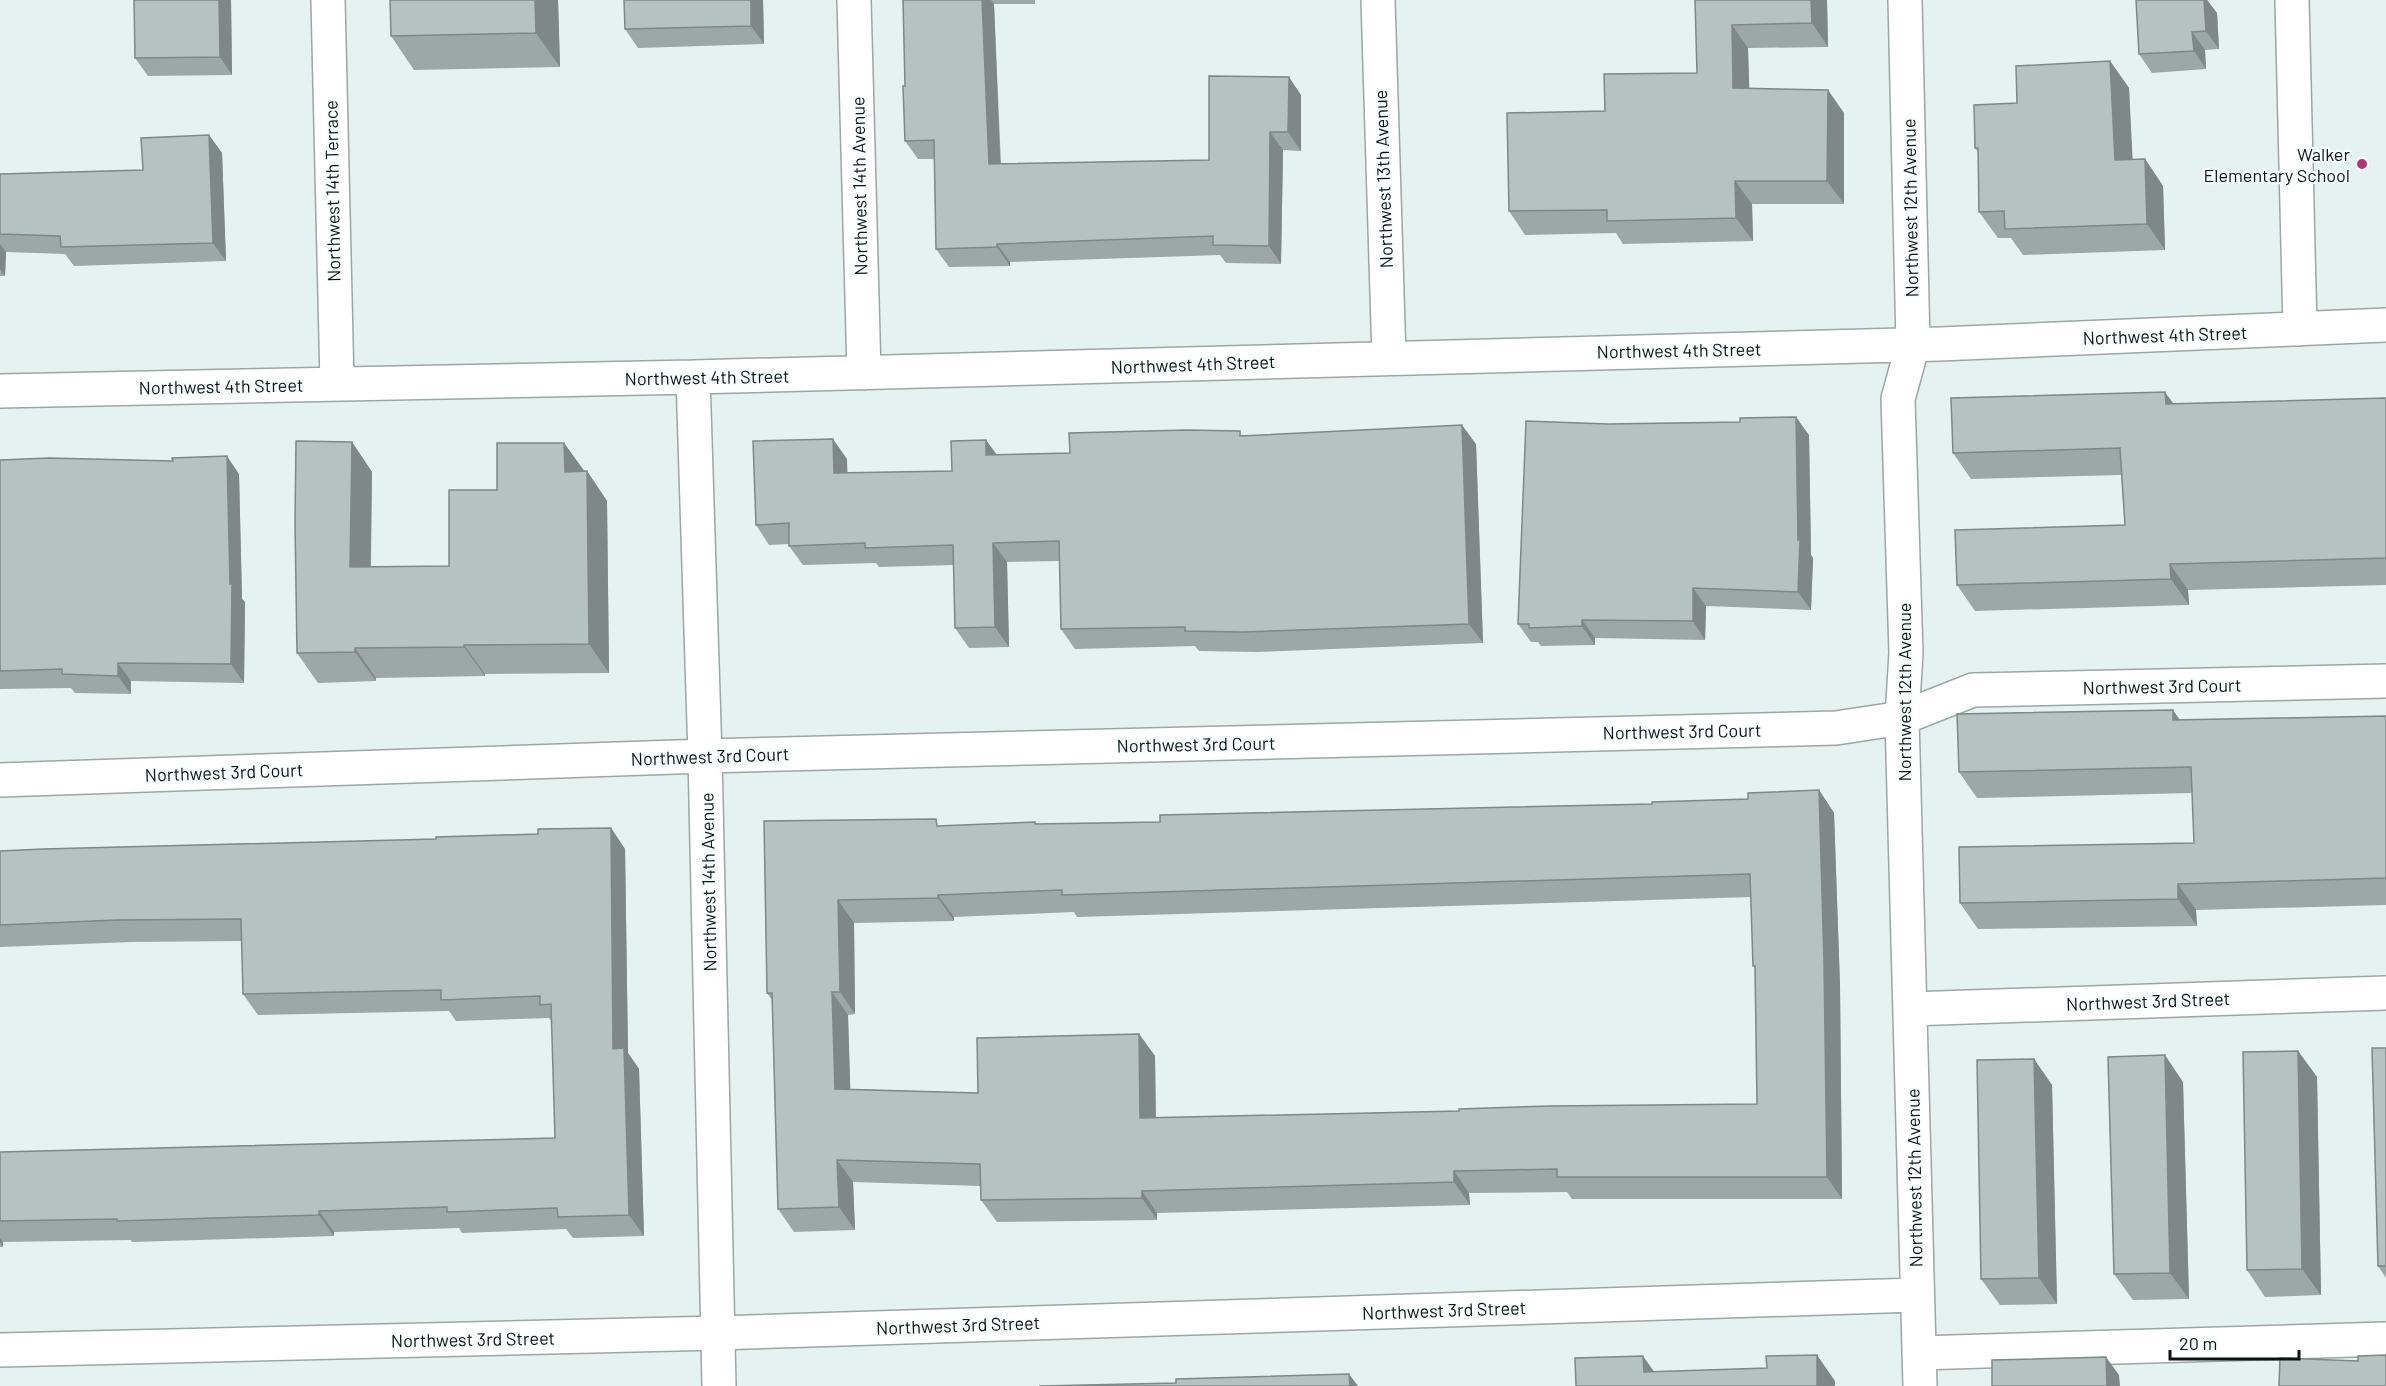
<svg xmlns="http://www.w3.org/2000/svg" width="2386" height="1386" viewBox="0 0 2386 1386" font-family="Barlow,sans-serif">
	<rect width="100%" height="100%" fill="#e4f3f0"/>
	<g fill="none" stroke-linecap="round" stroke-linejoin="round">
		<g stroke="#99a8a5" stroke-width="36">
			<path id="minor" d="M 328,0 L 337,383
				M 854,0 L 864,373
				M 1378,0 L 1389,358
				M 1905,0 L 1913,344 L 1898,399 L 1906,653 L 1902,718 L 1920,1386
				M 2292,0 L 2300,329
				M 693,377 L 705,756 L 719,1386
				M 0,391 L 693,377 L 1940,344 L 2386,325
				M 0,780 L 705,756 L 1836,728 L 1902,718 L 1973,690 L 2386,681
				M 1910,1009 L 2386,993
				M 0,1350 L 718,1333 L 1916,1295
				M 1919,1353 L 2386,1339"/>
		</g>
		<use href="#minor" stroke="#fff" stroke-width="33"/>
	</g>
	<path fill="#9ba8a5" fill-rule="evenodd" d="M 134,0 L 231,0 L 232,75 L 148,76 L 135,58 Z
		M 390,0 L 558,0 L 560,67 L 414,70 L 391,36 Z
		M 624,0 L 763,0 L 764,44 L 638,48 L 625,29 Z
		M 903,0 L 1035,0 L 1035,4 L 994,4 L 1001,164 L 1209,160 L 1301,95 L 1301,151 L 1283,150 L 1281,264 L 1226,263 L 1220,255 L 1010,262 L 1010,266 L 949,267 L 936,249 L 934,159 L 918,159 L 905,141 L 905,86 Z
		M 1695,0 L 1827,0 L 1828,47 L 1748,48 L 1749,89 L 1844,113 L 1844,204 L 1752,204 L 1753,241 L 1623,244 L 1616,233 L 1525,235 L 1509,211 L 1605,111 L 1697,73 Z
		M 2136,0 L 2207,0 L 2217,13 L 2219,49 L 2205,50 L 2206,69 L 2152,73 L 2139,54 Z
		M 2110,61 L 2129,88 L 2132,160 L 2145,159 L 2163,186 L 2165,250 L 2023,255 L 2011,238 L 1998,238 L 1979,212 L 1978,152 L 1975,148 L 2017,103 Z
		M 209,135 L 222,153 L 226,261 L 74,266 L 65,254 L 6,252 L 5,276 L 0,276 L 0,174 L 143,170 Z
		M 2386,398 L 2386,585 L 2188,590 L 2189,605 L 1975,611 L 1957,585 L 2125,525 L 2121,475 L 1971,479 L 1953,453 L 2174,404 Z
		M 1243,435 L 1476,444 L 1483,643 L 1257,652 L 1199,651 L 1195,646 L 1075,649 L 1061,629 L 1060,561 L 1007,562 L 1009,647 L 969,648 L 955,628 L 954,565 L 879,567 L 876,563 L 803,565 L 789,546 L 789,544 L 769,545 L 756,525 L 847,459 L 847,473 L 952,471 L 986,440 L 996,455 L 1070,453 Z
		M 1809,435 L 1811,555 L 1813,558 L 1811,610 L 1706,606 L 1705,640 L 1595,638 L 1595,645 L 1541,646 L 1538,642 L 1531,642 L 1518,624 Z
		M 352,442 L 372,472 L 371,567 L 449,566 L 497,490 L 564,443 L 584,471 L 587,471 L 607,501 L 609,673 L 485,674 L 485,676 L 376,678 L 376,681 L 318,683 L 297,653 Z
		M 0,460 L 239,474 L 242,599 L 245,602 L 244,683 L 131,681 L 131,694 L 75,693 L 71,688 L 0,689 Z
		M 2386,716 L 2386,905 L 2196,910 L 2197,926 L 1978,929 L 1960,903 L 2194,843 L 2192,793 L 1977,798 L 1959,772 L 2180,720 Z
		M 1819,790 L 1834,813 L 1840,986 L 1842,1199 L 1572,1199 L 1567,1192 L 1469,1193 L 1470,1205 L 1157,1213 L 1157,1220 L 997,1222 L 981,1200 L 981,1186 L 853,1182 L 855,1230 L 794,1232 L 778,1209 L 772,1000 L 767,993 L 764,821 L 941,826 L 1035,822 L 1037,824 L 1160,822 L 1652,804 L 1748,799 ZM 1751,897 L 1753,966 L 1755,968 L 1757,1104 L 1156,1118 L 1155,1056 L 1139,1034 L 978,1093 L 850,1089 L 848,1015 L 855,1014 L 854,923 L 954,921 L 954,917 L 1074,912 L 1077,917 Z
		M 611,828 L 625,849 L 628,1053 L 639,1069 L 644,1236 L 573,1238 L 566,1229 L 462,1233 L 459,1228 L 334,1232 L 334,1236 L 132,1242 L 131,1240 L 3,1242 L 3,1247 L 0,1247 L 0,1152 L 555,1138 L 552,1022 L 549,1018 L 456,1021 L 449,1011 L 258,1015 L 243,994 L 242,941 L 132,942 L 0,947 L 0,851 L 436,839 L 538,834 Z
		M 2386,1048 L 2386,1278 L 2378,1266 Z
		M 2298,1051 L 2317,1077 L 2321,1295 L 2265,1297 L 2247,1270 Z
		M 2034,1059 L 2052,1085 L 2057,1304 L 2000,1305 L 1981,1279 Z
		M 2183,1082 L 2189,1299 L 2133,1300 L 2114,1274 Z"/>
	<path fill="#7e8886" d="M 219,0 L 231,0 L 232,75 L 220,57 Z
		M 535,0 L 558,0 L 560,67 L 536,33 Z
		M 751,0 L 763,0 L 764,44 L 751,26 Z
		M 982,0 L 991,0 L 994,4 L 1001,182 L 989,164 Z
		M 1811,0 L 1827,0 L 1828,47 L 1812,23 Z
		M 2204,0 L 2207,0 L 2217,13 L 2219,49 L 2206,31 Z
		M 1732,25 L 1748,48 L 1750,112 L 1733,88 Z
		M 2192,32 L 2205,50 L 2206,69 L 2194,51 Z
		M 2110,61 L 2129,88 L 2134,187 L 2115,160 Z
		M 1289,77 L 1301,95 L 1301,151 L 1288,132 Z
		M 1828,90 L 1844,113 L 1844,204 L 1827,181 Z
		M 1270,132 L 1283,150 L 1281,264 L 1269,246 Z
		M 209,135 L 222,153 L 226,261 L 213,243 Z
		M 2145,159 L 2163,186 L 2165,250 L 2147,224 Z
		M 1735,181 L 1752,204 L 1753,241 L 1736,218 Z
		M 0,244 L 6,252 L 5,276 L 0,269 Z
		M 997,244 L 1010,262 L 1010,266 L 997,247 Z
		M 2165,392 L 2184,418 L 2166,404 Z
		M 1796,417 L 1809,435 L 1811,555 L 1813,558 L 1811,610 L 1798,592 Z
		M 1462,425 L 1476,444 L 1483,643 L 1469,624 Z
		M 833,439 L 847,459 L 848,493 L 834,473 Z
		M 986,440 L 1000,459 L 986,455 Z
		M 352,442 L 372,472 L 370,597 L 350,567 Z
		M 564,443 L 585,472 L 565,472 Z
		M 227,456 L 239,474 L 242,599 L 245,602 L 244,683 L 231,664 Z
		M 587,471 L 607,501 L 609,673 L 589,644 Z
		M 993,543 L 1007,562 L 1009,647 L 995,627 Z
		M 2170,564 L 2188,590 L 2189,605 L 2171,579 Z
		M 1693,588 L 1706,606 L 1705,640 L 1693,621 Z
		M 1582,620 L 1595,638 L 1595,645 L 1582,626 Z
		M 464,645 L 485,674 L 485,676 L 464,647 Z
		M 355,648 L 376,678 L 376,681 L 355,652 Z
		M 118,663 L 131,681 L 131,694 L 118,676 Z
		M 2173,710 L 2191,736 L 2173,720 Z
		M 1819,790 L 1834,813 L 1840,986 L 1842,1199 L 1827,1177 Z
		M 611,828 L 625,849 L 628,1053 L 639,1069 L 644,1236 L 629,1215 L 613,1049 Z
		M 2178,884 L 2196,910 L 2197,926 L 2178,899 Z
		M 938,895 L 954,917 L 954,921 L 938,898 Z
		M 838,900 L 854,923 L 855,1014 L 840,992 Z
		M 832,992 L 848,1015 L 851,1111 L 835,1089 Z
		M 1139,1034 L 1155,1056 L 1156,1141 L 1140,1118 Z
		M 2298,1051 L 2317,1077 L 2321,1295 L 2302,1269 Z
		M 2165,1055 L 2183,1082 L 2189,1299 L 2170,1273 Z
		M 2034,1059 L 2052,1085 L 2057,1304 L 2039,1278 Z
		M 837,1160 L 853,1182 L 855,1230 L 839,1207 Z
		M 1454,1171 L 1469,1193 L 1470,1205 L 1454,1182 Z
		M 1142,1191 L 1157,1213 L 1157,1220 L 1142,1198 Z
		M 319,1211 L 334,1232 L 334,1236 L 319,1215 Z
		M 0,1238 L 3,1242 L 3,1247 L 0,1242 Z
		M 1817,1355 L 1835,1381 L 1835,1386 L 1817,1386 Z
		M 1643,1356 L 1662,1383 L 1644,1372 Z
		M 2106,1357 L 2119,1375 L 2120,1386 L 2107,1386 Z
		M 1349,1374 L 1358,1386 L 1350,1386 Z"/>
	<path fill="#b4c3c0" stroke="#7e8886" stroke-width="1.5" fill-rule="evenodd" d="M 134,0 L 219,0 L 220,57 L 135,58 Z
		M 390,0 L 535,0 L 536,33 L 391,36 Z
		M 624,0 L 751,0 L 751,26 L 625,29 Z
		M 903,0 L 982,0 L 989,164 L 1209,160 L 1209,76 L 1289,77 L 1288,132 L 1270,132 L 1269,246 L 1213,245 L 1213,236 L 997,244 L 997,247 L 936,249 L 934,140 L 905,141 L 903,86 L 905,86 Z
		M 1695,0 L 1811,0 L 1812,23 L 1732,25 L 1733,88 L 1828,90 L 1827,181 L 1735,181 L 1736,218 L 1607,221 L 1607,210 L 1509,211 L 1507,113 L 1605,111 L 1604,74 L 1697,73 Z
		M 2136,0 L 2204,0 L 2206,31 L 2192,32 L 2194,51 L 2139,54 Z
		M 2110,61 L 2115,160 L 2145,159 L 2147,224 L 2005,229 L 2004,211 L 1979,212 L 1978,148 L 1975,148 L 1974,105 L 2017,103 L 2016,66 Z
		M 209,135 L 213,243 L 61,247 L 60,236 L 0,234 L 0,174 L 143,170 L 141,138 Z
		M 2165,392 L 2166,404 L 2386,398 L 2386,558 L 2170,564 L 2171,579 L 1957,585 L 1955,530 L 2125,525 L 2120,448 L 1953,453 L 1951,398 Z
		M 1796,417 L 1798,540 L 1800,540 L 1798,592 L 1693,588 L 1693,621 L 1582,620 L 1582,626 L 1529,628 L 1529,624 L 1518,624 L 1526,421 L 1608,424 L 1740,422 L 1740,418 Z
		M 1462,425 L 1469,624 L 1243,632 L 1185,631 L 1185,627 L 1061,629 L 1059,541 L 993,543 L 995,627 L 955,628 L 953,545 L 865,548 L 865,543 L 789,546 L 789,523 L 756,525 L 753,441 L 833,439 L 834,473 L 952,471 L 951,441 L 986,440 L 986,455 L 1070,453 L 1069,433 L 1187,430 L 1240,431 L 1240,436 Z
		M 296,441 L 352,442 L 350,567 L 449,566 L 449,490 L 497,490 L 497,443 L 564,443 L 565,472 L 587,471 L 589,644 L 464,645 L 464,647 L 355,648 L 355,652 L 297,653 L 295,522 Z
		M 227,456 L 230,584 L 232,584 L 231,664 L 118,663 L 118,676 L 62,674 L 62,669 L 0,671 L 0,460 L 49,458 L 173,461 L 172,458 Z
		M 2173,710 L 2173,720 L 2386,716 L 2386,878 L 2178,884 L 2178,899 L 1960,903 L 1959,847 L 2194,843 L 2191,767 L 1959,772 L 1957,714 Z
		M 1819,790 L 1824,963 L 1827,1177 L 1557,1177 L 1557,1169 L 1454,1171 L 1454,1182 L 1142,1191 L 1142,1198 L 981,1200 L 980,1164 L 837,1160 L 839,1207 L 778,1209 L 772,993 L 767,993 L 764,821 L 936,819 L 937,826 L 1035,822 L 1035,824 L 1160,822 L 1160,815 L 1652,804 L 1652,802 L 1748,799 L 1748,793 ZM 1750,874 L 1753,966 L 1755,966 L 1757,1104 L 1550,1106 L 1459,1109 L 1459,1111 L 1140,1118 L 1139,1034 L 977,1038 L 978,1093 L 835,1089 L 832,992 L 840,992 L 838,900 L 938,898 L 938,895 L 1062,890 L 1062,895 Z
		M 611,828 L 613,1049 L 624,1048 L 629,1215 L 558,1217 L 557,1208 L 447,1212 L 447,1207 L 319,1211 L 319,1215 L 117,1221 L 117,1219 L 0,1221 L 0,1152 L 555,1138 L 551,1004 L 540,1005 L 540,996 L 441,1000 L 441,990 L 243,994 L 241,919 L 117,920 L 0,925 L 0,851 L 43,849 L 436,839 L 436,837 L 538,834 L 538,829 Z
		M 2372,1048 L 2386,1048 L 2386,1266 L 2378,1266 Z
		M 2298,1051 L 2302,1269 L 2247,1270 L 2243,1052 Z
		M 2165,1055 L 2170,1273 L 2114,1274 L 2108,1057 Z
		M 2034,1059 L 2039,1278 L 1981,1279 L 1977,1060 Z
		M 1817,1355 L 1817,1386 L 1576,1386 L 1575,1358 L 1643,1356 L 1644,1372 L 1767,1368 L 1766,1356 Z
		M 2386,1355 L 2386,1386 L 2279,1386 L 2280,1358 L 2358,1361 L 2358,1356 Z
		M 2106,1357 L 2107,1386 L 1992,1386 L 1992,1360 Z
		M 1349,1374 L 1350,1386 L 1039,1386 L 1176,1383 L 1176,1379 Z"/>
	<circle fill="#b6347c" stroke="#f6fffd" stroke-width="2" cx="2362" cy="164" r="6"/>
	<g text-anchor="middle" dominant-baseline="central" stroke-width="4.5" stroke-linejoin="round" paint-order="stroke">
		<g font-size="18" fill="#0d1312" stroke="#f6fffd" text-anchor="end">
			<text x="2350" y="154">Walker<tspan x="2350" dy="21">Elementary School</tspan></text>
		</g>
		<g font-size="18" fill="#0d1312" stroke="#f6fffd">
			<text transform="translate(1383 179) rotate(-92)">Northwest 13th Avenue</text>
			<text transform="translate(859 186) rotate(-91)">Northwest 14th Avenue</text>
			<text transform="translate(332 191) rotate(-91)">Northwest 14th Terrace</text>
			<text transform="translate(1910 208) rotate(-91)">Northwest 12th Avenue</text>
			<text transform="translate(2165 335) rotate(-2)">Northwest 4th Street</text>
			<text transform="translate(1679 350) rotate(-1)">Northwest 4th Street</text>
			<text transform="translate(1193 364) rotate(-2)">Northwest 4th Street</text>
			<text transform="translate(707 377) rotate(-1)">Northwest 4th Street</text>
			<text transform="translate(221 386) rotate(-1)">Northwest 4th Street</text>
			<text transform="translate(2162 686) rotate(-1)">Northwest 3rd Court</text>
			<text transform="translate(1904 692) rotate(-90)">Northwest 12th Avenue</text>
			<text transform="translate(1682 731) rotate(-1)">Northwest 3rd Court</text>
			<text transform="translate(1196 744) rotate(-1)">Northwest 3rd Court</text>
			<text transform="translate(710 756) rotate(-2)">Northwest 3rd Court</text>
			<text transform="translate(224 772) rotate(-2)">Northwest 3rd Court</text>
			<text transform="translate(708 882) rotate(-91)">Northwest 14th Avenue</text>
			<text transform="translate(2148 1001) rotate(-2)">Northwest 3rd Street</text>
			<text transform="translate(1914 1178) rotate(-91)">Northwest 12th Avenue</text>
			<text transform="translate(1444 1310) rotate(-2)">Northwest 3rd Street</text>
			<text transform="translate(958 1325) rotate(-2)">Northwest 3rd Street</text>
			<text transform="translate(473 1339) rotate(-1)">Northwest 3rd Street</text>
		</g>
	</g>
	<path d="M2170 1350v9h129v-9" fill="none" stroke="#0d1312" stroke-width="3"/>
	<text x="2179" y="1350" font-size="18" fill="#0d1312" stroke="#f6fffd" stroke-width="4.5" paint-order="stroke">20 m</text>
</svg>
